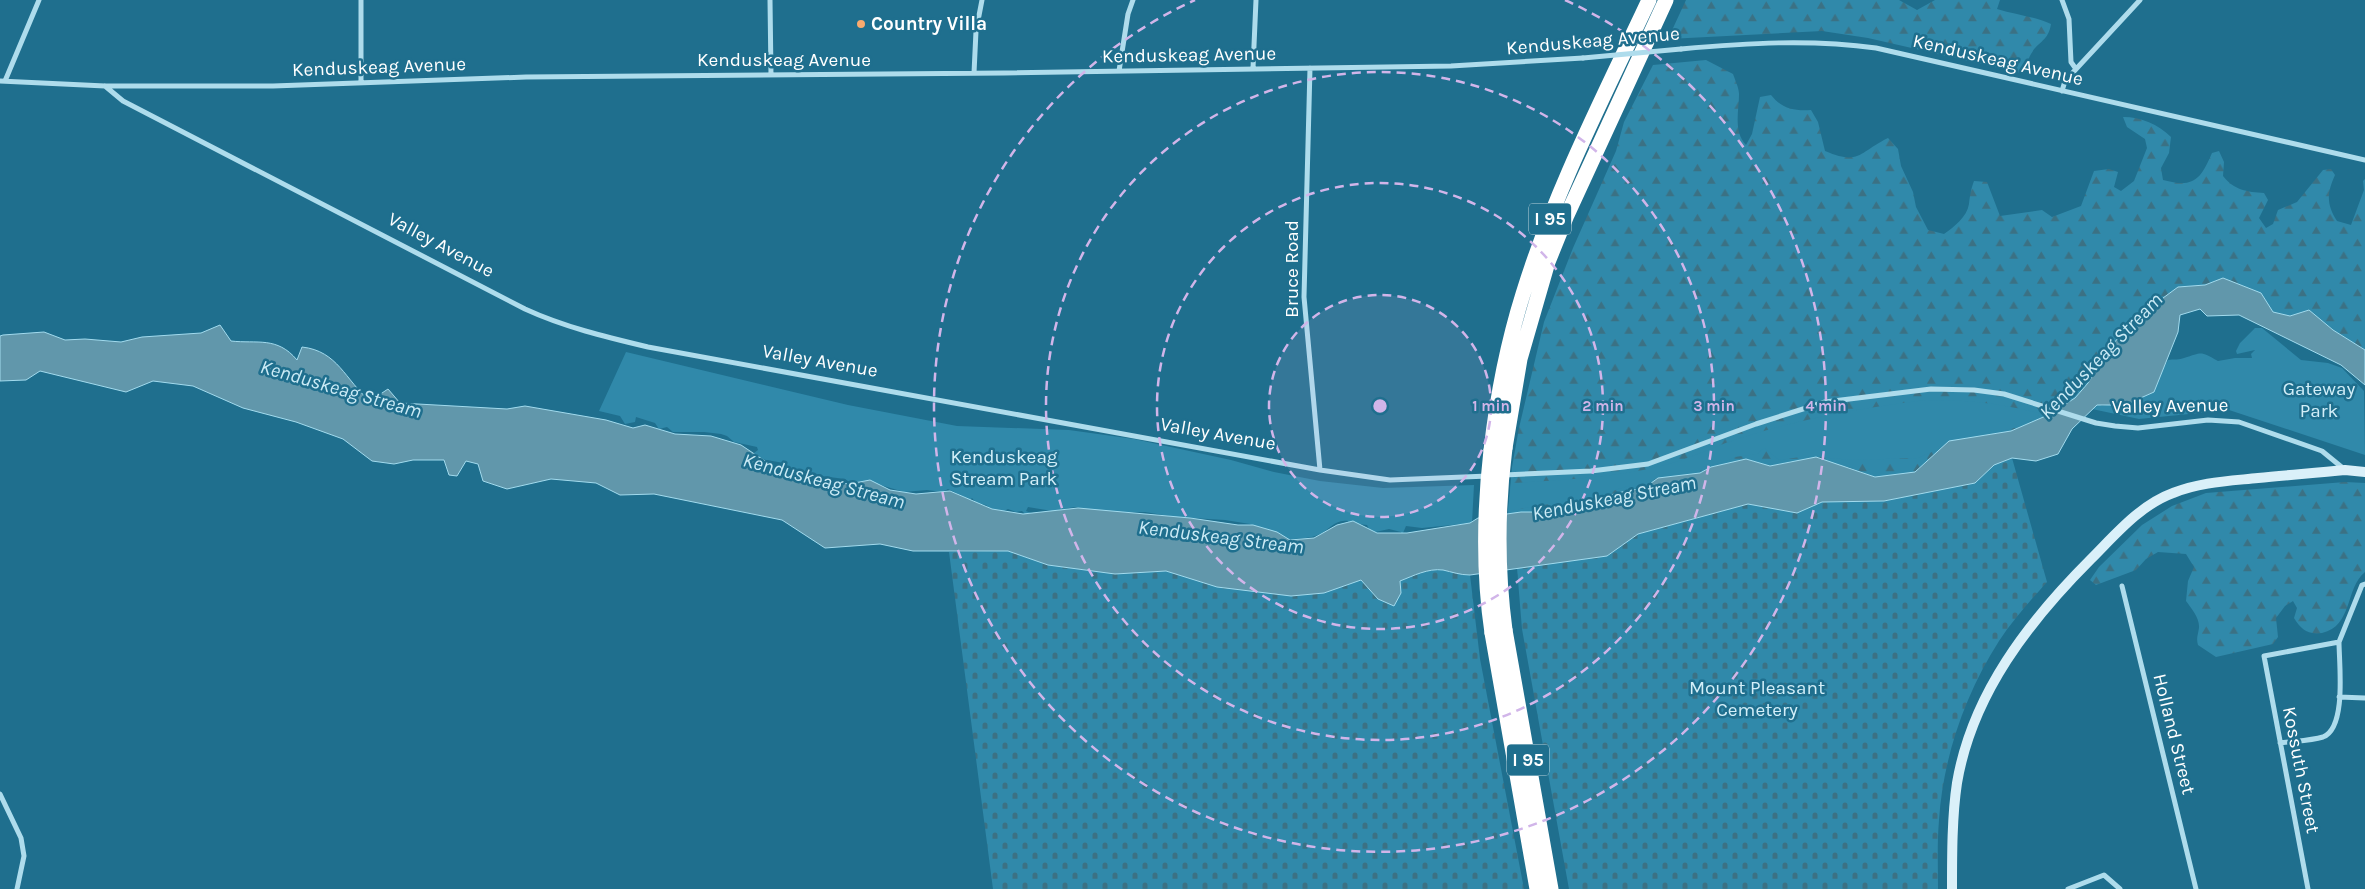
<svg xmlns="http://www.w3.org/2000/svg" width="2365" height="889" viewBox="0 0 2365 889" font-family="Karla,sans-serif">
	<defs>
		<pattern id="forest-firs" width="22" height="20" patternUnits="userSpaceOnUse" patternTransform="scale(1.25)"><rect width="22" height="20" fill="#3089aa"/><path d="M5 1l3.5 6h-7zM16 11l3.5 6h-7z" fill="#3b7184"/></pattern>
		<pattern id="cemetery-stones" width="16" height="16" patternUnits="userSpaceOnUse" patternTransform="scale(1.25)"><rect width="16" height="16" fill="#3089aa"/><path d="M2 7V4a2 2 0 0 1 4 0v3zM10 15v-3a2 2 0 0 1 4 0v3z" fill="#3b7184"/></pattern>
	</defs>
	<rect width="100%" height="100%" fill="#1f6f8e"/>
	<path fill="url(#forest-firs)" d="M 1686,0 L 1899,0 L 1917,10 L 1935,0 L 2000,0 L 1997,9 C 2016,15 2033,16 2051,24 C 2048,42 2038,41 2031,54 C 2027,61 2027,66 2021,73 L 1868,38 L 1822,31 L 1668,39 Z
		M 1706,60 L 1733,74 C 1735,80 1739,88 1739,94 C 1739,111 1733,131 1746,145 L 1752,134 L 1760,97 L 1771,95 C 1782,109 1794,111 1811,110 L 1818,122 L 1825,151 C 1860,166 1859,152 1888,138 L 1898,149 L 1901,166 L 1913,192 L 1916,207 L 1928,230 L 1944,234 C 1954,227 1967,217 1969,204 C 1970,195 1971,189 1974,181 L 1987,182 L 2000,216 L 2042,210 L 2052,217 L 2081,206 L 2094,171 L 2109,169 L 2118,172 L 2114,187 L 2121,191 L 2134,181 L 2147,148 L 2145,139 L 2127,127 L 2123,117 C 2141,117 2158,124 2171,137 L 2169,153 L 2161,168 L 2163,180 C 2193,188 2200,181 2212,153 L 2219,151 L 2224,162 L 2223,176 C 2234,190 2247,192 2264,193 L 2268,200 L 2259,218 L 2266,228 L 2273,224 L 2278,210 L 2297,202 L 2323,170 L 2331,169 L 2335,175 C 2327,193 2326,204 2337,221 L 2351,225 L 2364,190 L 2363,181 L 2365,179 L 2365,350 L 2333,330 L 2309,310 L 2290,316 L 2273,312 L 2261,293 L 2223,278 L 2205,285 L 2178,287 L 2163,298 L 2155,310 L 2134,320 L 2112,345 L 2088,383 L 2076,398 L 2048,415 L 2011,431 L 1949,441 L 1915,472 L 1875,477 L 1848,467 L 1793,461 L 1770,466 L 1746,459 L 1711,467 L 1700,473 L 1658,478 L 1644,489 L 1630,490 L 1542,512 L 1508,514 L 1512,467 L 1519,428 L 1544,322 L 1573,248 L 1616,151 L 1624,122 L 1653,65 Z
		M 2345,482 L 2365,483 L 2365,572 C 2345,588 2353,626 2322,633 C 2307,635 2301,629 2294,618 L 2297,608 L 2293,601 L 2285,606 L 2276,618 L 2278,637 L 2273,644 L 2216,657 L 2198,645 C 2196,638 2198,635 2199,628 C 2200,618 2191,608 2186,601 L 2188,581 L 2194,567 L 2186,554 L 2158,552 L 2146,559 L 2136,570 L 2096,585 L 2090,580 L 2099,567 L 2142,525 L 2172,506 L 2206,493 Z"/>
	<path fill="url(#cemetery-stones)" d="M 2012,458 L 2047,582 C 2030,601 2013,620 1999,641 C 1965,694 1943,758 1939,820 C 1937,843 1938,866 1938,889 L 1569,889 L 1522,629 L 1517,568 L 1607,556 L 1638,534 L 1748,504 L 1797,513 L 1822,502 L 1884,501 L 1975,483 L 1994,465 Z
		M 1008,551 L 1048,565 L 1115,574 L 1166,571 L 1217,587 L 1324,593 L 1361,580 L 1378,599 L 1401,593 L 1400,581 C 1413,576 1428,568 1443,570 C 1452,572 1460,575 1470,575 L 1480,659 L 1524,889 L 993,889 L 949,552 Z"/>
	<path fill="#3089aa" d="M 2255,328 L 2262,328 L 2301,360 L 2328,363 L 2342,368 L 2364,391 L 2365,455 L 2229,410 L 2139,419 L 2092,409 L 2096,403 L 2102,406 L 2136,400 L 2149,394 L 2168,360 C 2173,359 2180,360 2184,358 C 2203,352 2200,351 2218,361 L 2235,358 L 2252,358 L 2251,354 L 2255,350 L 2237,354 L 2236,351 L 2240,343 Z
		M 626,352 L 848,405 L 957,426 L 1069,430 L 1134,439 L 1231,460 L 1274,472 L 1320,481 L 1383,488 L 1474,485 L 1472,523 L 1422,528 L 1406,526 L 1403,533 L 1401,534 L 1401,532 L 1389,529 L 1371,533 L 1367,525 L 1348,523 L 1348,521 C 1334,519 1329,531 1318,535 C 1311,538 1298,539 1290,539 L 1289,543 L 1254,528 L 1250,524 L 1225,520 L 1175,517 L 1145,512 L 1106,513 L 1075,507 L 1052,511 L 1028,507 L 1026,511 L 1031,513 L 1026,515 L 1022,511 L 1016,512 L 1008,509 L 1002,512 L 1000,510 L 990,509 L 986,505 L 976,503 L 972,498 L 970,500 L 948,489 L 942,492 L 927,490 L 904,492 L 867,481 L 851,483 L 845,479 L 797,473 L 792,471 L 784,463 L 760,459 L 754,453 L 758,450 L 757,447 L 734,442 L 727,436 L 721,434 L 704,432 L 673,432 L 667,427 L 659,429 L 655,423 L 636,417 L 635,422 L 625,424 L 620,416 L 599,411 Z
		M 1926,400 C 1968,400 2000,403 2042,414 L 2022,426 L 1952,443 L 1918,458 L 1852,460 L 1808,456 L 1779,460 L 1764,448 L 1757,454 L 1735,457 L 1726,462 L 1703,467 L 1698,474 L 1677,474 L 1657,478 L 1644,486 L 1625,487 L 1597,496 L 1585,498 L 1584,501 L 1580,499 L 1508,511 L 1511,483 C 1562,480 1612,478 1661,466 C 1691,459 1718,444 1747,436 C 1809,417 1862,408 1926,400 Z"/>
	<path fill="#6197ab" stroke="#a2dbee" d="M 2223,278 L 2261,293 L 2273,312 L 2290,316 L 2309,310 L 2333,330 L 2365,350 L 2365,385 L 2341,365 L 2239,315 L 2207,316 L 2200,309 L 2180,315 L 2178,332 L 2154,392 L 2125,405 L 2097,405 L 2072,429 L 2058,454 L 2036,461 L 2012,458 L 1994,465 L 1975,483 L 1884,501 L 1822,502 L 1797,513 L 1748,504 L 1638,534 L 1607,556 L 1470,575 C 1460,575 1452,572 1443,570 C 1428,568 1413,576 1400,581 L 1401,593 L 1394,606 L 1378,599 L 1361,580 L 1324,593 L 1291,596 L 1217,587 L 1166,571 L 1115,574 L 1048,565 L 1008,551 L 913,551 L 880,544 L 825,548 L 782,520 L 654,494 L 620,495 L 596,483 L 551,479 L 507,489 L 483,481 L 478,464 L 466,461 L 457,476 L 449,475 L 444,460 L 413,460 L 394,464 L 372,461 L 343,439 L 296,422 L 243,408 L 193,386 L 153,381 L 126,392 L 40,371 L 26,380 L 0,381 L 0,336 L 3,335 L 44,332 L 65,340 L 85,339 L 121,342 L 142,337 L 201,333 L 220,325 L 231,341 C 257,344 277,336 297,360 L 302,347 C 338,351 345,380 370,401 L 388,389 L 400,403 L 507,409 L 525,406 L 606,420 L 633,428 L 645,425 L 675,434 L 711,436 L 741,445 L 765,461 L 799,477 L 849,484 L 870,480 L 890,490 L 916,494 L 950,491 L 992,509 L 1023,514 L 1078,508 L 1190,518 L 1238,525 L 1253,525 L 1277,532 L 1290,540 L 1314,538 L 1337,525 L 1353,521 L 1377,533 L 1407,533 L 1470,523 L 1478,518 L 1521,512 L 1543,512 L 1630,490 L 1643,489 L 1658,478 L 1700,473 L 1711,467 L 1746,459 L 1770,466 L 1816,457 L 1875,477 L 1915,472 L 1949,441 L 2011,431 L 2048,415 L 2075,398 L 2088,383 L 2112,345 L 2134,320 L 2155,310 L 2163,298 L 2178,287 L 2205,285 Z"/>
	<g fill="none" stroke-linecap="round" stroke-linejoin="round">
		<path stroke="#aedcec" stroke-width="5" d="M 361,0 L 361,83
			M 770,0 L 771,75
			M 2062,0 L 2069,19 L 2071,62 L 2076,69
			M 1681,49 C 1747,43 1810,39 1876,48 L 2365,160
			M 1253,68 L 1256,0
			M 1310,68 L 1304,297 L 1320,470
			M 1119,71 L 1128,14 L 1133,0
			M 974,73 L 976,31 L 982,0
			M 0,81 L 105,86 L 273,86 L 526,77 L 1004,73 L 1451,66 L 1583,58
			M 5,81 L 39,0
			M 105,86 L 123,101 L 525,309 C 564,327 606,337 648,347 L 1320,470 L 1390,480 L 1488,476
			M 2062,91 L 2065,81 L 2140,0
			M 1504,475 L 1591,471 L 1648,464 L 1756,424 L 1825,402 L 1931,389 L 1974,390 L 2004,394 L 2096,423 L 2115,426 L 2138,428 L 2208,420 L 2239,422 L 2322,451 L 2344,469
			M 2122,586 L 2196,889
			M 2339,697 L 2365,698
			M 2280,743 C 2294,741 2310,741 2323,737 C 2347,728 2339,663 2339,642
			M 0,794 L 21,838 L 24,856 L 17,889
			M 2068,889 L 2104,875 L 2120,889
			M 2308,889 L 2264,656 L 2339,642 L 2362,585 L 2365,584"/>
		<path stroke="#daf0f9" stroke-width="10" d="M 1952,889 C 1952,855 1952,816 1957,783 C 1972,694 2029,621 2091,559 C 2115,535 2140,505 2173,493 C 2200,482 2229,481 2258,478 C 2287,475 2316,473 2345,470 L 2365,472"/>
		<path stroke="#fff" stroke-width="15" d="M 1505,448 L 1520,359 L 1548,262 L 1567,215 L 1666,0
			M 1491,450 C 1497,398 1507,345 1523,294 C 1554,193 1604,96 1649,0
			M 1505,630 L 1551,889
			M 1492,633 L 1537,889"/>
		<path stroke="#aedcec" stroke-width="5" d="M 1583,58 L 1681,49"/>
		<path stroke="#fff" stroke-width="15" d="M 1505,448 C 1497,509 1497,569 1505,630
			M 1491,450 C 1484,512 1483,572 1492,633"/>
	</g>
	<circle cx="1380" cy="406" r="111" fill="#d1b5e9" fill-opacity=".12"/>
	<g fill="none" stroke="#d1b5e9" stroke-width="2.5" stroke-dasharray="9 6">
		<circle cx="1380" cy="406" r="111"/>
		<circle cx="1380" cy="406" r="223"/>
		<circle cx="1380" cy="406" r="334"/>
		<path d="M1565 0A446 446 0 1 1 1195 0"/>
	</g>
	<circle fill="#faaa6e" stroke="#1f6f8e" stroke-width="2" cx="861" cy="24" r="5"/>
	<g text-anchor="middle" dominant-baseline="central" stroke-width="5" stroke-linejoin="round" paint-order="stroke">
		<g fill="#1f6f8e" stroke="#bcd4dd" stroke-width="1">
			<rect x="1529" y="203.5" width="42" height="31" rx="4"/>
			<rect x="1507" y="744.5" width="42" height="31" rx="4"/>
		</g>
		<g font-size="18" font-weight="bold" fill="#fff">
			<text x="1550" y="219">I 95</text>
			<text x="1528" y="760">I 95</text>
		</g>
		<g font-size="19" font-weight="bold" fill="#fff" stroke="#1f6f8e" text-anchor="start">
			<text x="871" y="24">Country Villa</text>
		</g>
		<g font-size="19" fill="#fff" stroke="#1f6f8e">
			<text transform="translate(1593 41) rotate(-5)">Kenduskeag Avenue</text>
			<text transform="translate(1189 55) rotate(-1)">Kenduskeag Avenue</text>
			<text x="784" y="60">Kenduskeag Avenue</text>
			<text transform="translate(1998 60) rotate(13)">Kenduskeag Avenue</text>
			<text transform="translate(379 67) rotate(-2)">Kenduskeag Avenue</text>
			<text transform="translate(441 245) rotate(28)">Valley Avenue</text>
			<text transform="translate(1292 269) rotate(-90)">Bruce Road</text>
			<text transform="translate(820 361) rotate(10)">Valley Avenue</text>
			<text transform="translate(2170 406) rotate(-1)">Valley Avenue</text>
			<text transform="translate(1218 434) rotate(10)">Valley Avenue</text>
			<text transform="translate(2174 734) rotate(76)">Holland Street</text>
			<text transform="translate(2301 770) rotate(79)">Kossuth Street</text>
		</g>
		<g font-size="19" fill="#d3eff9" stroke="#1f6f8e">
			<text x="2319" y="389">Gateway<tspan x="2319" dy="22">Park</tspan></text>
			<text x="1004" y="457">Kenduskeag<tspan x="1004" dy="22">Stream Park</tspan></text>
			<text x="1757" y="688">Mount Pleasant<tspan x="1757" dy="22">Cemetery</tspan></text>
		</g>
		<g font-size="20" font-style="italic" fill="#cbebf6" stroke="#1f6f8e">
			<text transform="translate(2101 356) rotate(-46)">Kenduskeag Stream</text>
			<text transform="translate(341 389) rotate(16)">Kenduskeag Stream</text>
			<text transform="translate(824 481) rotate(15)">Kenduskeag Stream</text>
			<text transform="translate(1614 498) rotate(-11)">Kenduskeag Stream</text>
			<text transform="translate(1221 537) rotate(7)">Kenduskeag Stream</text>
		</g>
	</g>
	<circle cx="1380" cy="406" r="8" fill="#d1b5e9" stroke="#1f6f8e" stroke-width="2.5"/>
	<g font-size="15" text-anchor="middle" font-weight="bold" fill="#d1b5e9" stroke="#1f6f8e" stroke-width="5" stroke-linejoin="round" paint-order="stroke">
		<text x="1491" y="411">1 min</text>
		<text x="1603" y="411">2 min</text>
		<text x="1714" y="411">3 min</text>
		<text x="1826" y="411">4 min</text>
	</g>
</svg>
